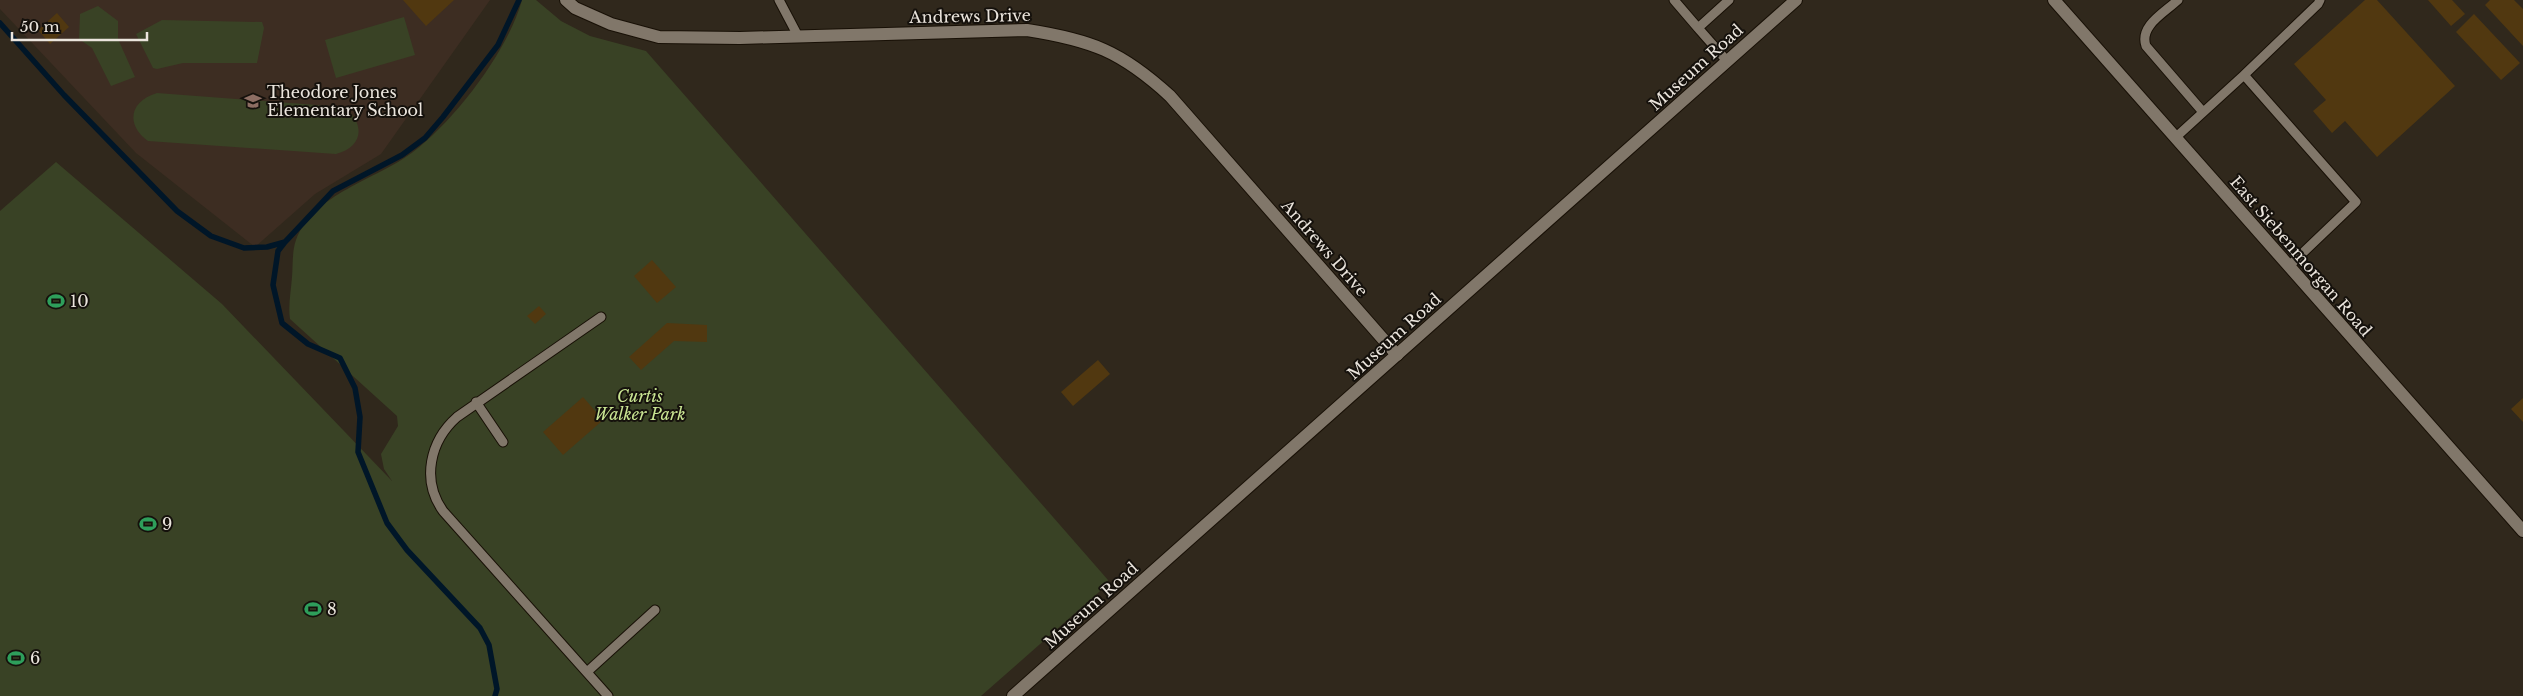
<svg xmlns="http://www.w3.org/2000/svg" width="2523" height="696" viewBox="0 0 2523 696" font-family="'Libre Baskerville',serif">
	<rect width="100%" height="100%" fill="#30281c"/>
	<path fill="#3d2d22" d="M 0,0 L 490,0 L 381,154 L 315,194 L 255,247 L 136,153 L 0,9 Z"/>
	<path fill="#394225" d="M 522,0 L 536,0 L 561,21 L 590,36 L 646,51 L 1108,580 L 1107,585 L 981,696 L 0,696 L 0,211 L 56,162 L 222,304 L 392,481 L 384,469 L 381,454 L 398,426 L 397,416 L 290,319 C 288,306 291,291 292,277 C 293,265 292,251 296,240 C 314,193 376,180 413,152 C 455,120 508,51 522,0 Z
		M 98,6 L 118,21 L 118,39 L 135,77 L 111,86 L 92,48 L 79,39 L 80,14 Z
		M 404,17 L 415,55 L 336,78 L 325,40 Z
		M 162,20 L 262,22 L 264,28 L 257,63 L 183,63 L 157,69 L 153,68 L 136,34 Z
		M 157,93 L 344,107 C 366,124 363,147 336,154 L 148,141 C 125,124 130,101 157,93 Z"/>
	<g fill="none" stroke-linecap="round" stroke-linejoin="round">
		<path stroke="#001628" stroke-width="5.5" d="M 0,23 L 64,95 L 177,211 L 211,236 L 244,248 L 267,247 L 285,242 L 333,191 L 402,155 L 425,138 L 443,117 L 498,45 L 519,0
			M 285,242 L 278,251 L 273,285 L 282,323 L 308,344 L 340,358 L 355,388 L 360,417 L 358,452 L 387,523 L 407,550 L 480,628 L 489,645 L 497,689 L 495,696"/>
	</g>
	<path fill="#513810" d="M 403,0 L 454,0 L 426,26 Z
		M 2365,0 L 2377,0 L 2455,86 L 2377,157 L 2345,121 L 2332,133 L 2313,111 L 2326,100 L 2294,64 Z
		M 2428,0 L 2452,0 L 2465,14 L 2451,26 Z
		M 2490,0 L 2514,0 L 2523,9 L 2523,46 L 2485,5 Z
		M 57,13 L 69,27 L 50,44 L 38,30 Z
		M 2474,14 L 2520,63 L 2501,80 L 2456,32 Z
		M 652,260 L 676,287 L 657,303 L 634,276 Z
		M 539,306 L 546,314 L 535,324 L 527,316 Z
		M 667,323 L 707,325 L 707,342 L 674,341 L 641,370 L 629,357 Z
		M 1098,360 L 1110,374 L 1073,406 L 1061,392 Z
		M 583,397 L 603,420 L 563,455 L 543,432 Z
		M 2523,398 L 2523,422 L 2511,409 Z"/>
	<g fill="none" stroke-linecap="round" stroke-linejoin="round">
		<g stroke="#181006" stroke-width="11">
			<path id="lane" d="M 779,0 L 798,36
				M 1674,0 L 1698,28
				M 2178,0 C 2164,13 2139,26 2146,46 L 2203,112
				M 1727,61 L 1698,28 L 1729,0
				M 2244,75 L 2318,4 L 2320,0
				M 2175,138 L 2244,75 L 2356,202 L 2289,266
				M 601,317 L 457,417 C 430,441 421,480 443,511 L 608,696
				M 476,402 L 503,442
				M 587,672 L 655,610"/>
		</g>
		<g stroke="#181006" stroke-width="14">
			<path id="street" d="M 566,0 L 575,8 L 611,24 L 659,37 L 740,38 L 1027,30 C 1091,40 1121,51 1170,96 L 1397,355"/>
		</g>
		<g stroke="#181006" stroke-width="14">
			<path id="secondary" d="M 2054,0 L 2523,531
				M 1013,696 L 1796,0"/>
		</g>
		<use href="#lane" stroke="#81776a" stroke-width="9"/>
		<use href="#street" stroke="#81776a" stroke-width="12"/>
		<use href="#secondary" stroke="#81776a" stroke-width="12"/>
	</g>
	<defs>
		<g id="school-bare" transform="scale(1.35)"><path d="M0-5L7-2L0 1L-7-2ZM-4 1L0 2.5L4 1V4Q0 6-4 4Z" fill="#8d6e63" stroke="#15110c" stroke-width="2.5" paint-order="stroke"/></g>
		<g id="stadium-bare" transform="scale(1.35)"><path d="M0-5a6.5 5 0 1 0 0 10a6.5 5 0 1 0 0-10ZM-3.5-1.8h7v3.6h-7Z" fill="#2e9e5b" stroke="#15110c" stroke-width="2.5" paint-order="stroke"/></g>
	</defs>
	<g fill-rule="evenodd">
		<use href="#school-bare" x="253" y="101"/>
		<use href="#stadium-bare" x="56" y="301"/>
		<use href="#stadium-bare" x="148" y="524"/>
		<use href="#stadium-bare" x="313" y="609"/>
		<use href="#stadium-bare" x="16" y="658"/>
	</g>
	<g text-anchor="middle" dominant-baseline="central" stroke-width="4" stroke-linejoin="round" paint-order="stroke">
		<g font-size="16" fill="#ebe5dd" stroke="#15110c">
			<text transform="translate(970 16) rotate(-1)">Andrews Drive</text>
			<text transform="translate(1696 67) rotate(-42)">Museum Road</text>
			<text transform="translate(1325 248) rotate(49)">Andrews Drive</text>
			<text transform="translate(2301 256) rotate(49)">East Siebenmorgan Road</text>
			<text transform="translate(1394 336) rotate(-42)">Museum Road</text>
			<text transform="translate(1091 605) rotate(-42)">Museum Road</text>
		</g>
		<g font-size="16" fill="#ebe5dd" stroke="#15110c" text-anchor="start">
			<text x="267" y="92">Theodore Jones<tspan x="267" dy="18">Elementary School</tspan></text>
			<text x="70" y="301">10</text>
			<text x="162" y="524">9</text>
			<text x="327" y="609">8</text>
			<text x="30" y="658">6</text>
		</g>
		<g font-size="16" font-style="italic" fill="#cae693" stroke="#15110c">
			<text x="640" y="396">Curtis<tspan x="640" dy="18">Walker Park</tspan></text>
		</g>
	</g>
	<path d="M12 32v8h135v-8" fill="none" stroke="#ebe5dd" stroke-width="2.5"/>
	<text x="20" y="32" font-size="15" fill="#ebe5dd" stroke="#15110c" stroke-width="4" paint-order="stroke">50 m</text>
</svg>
